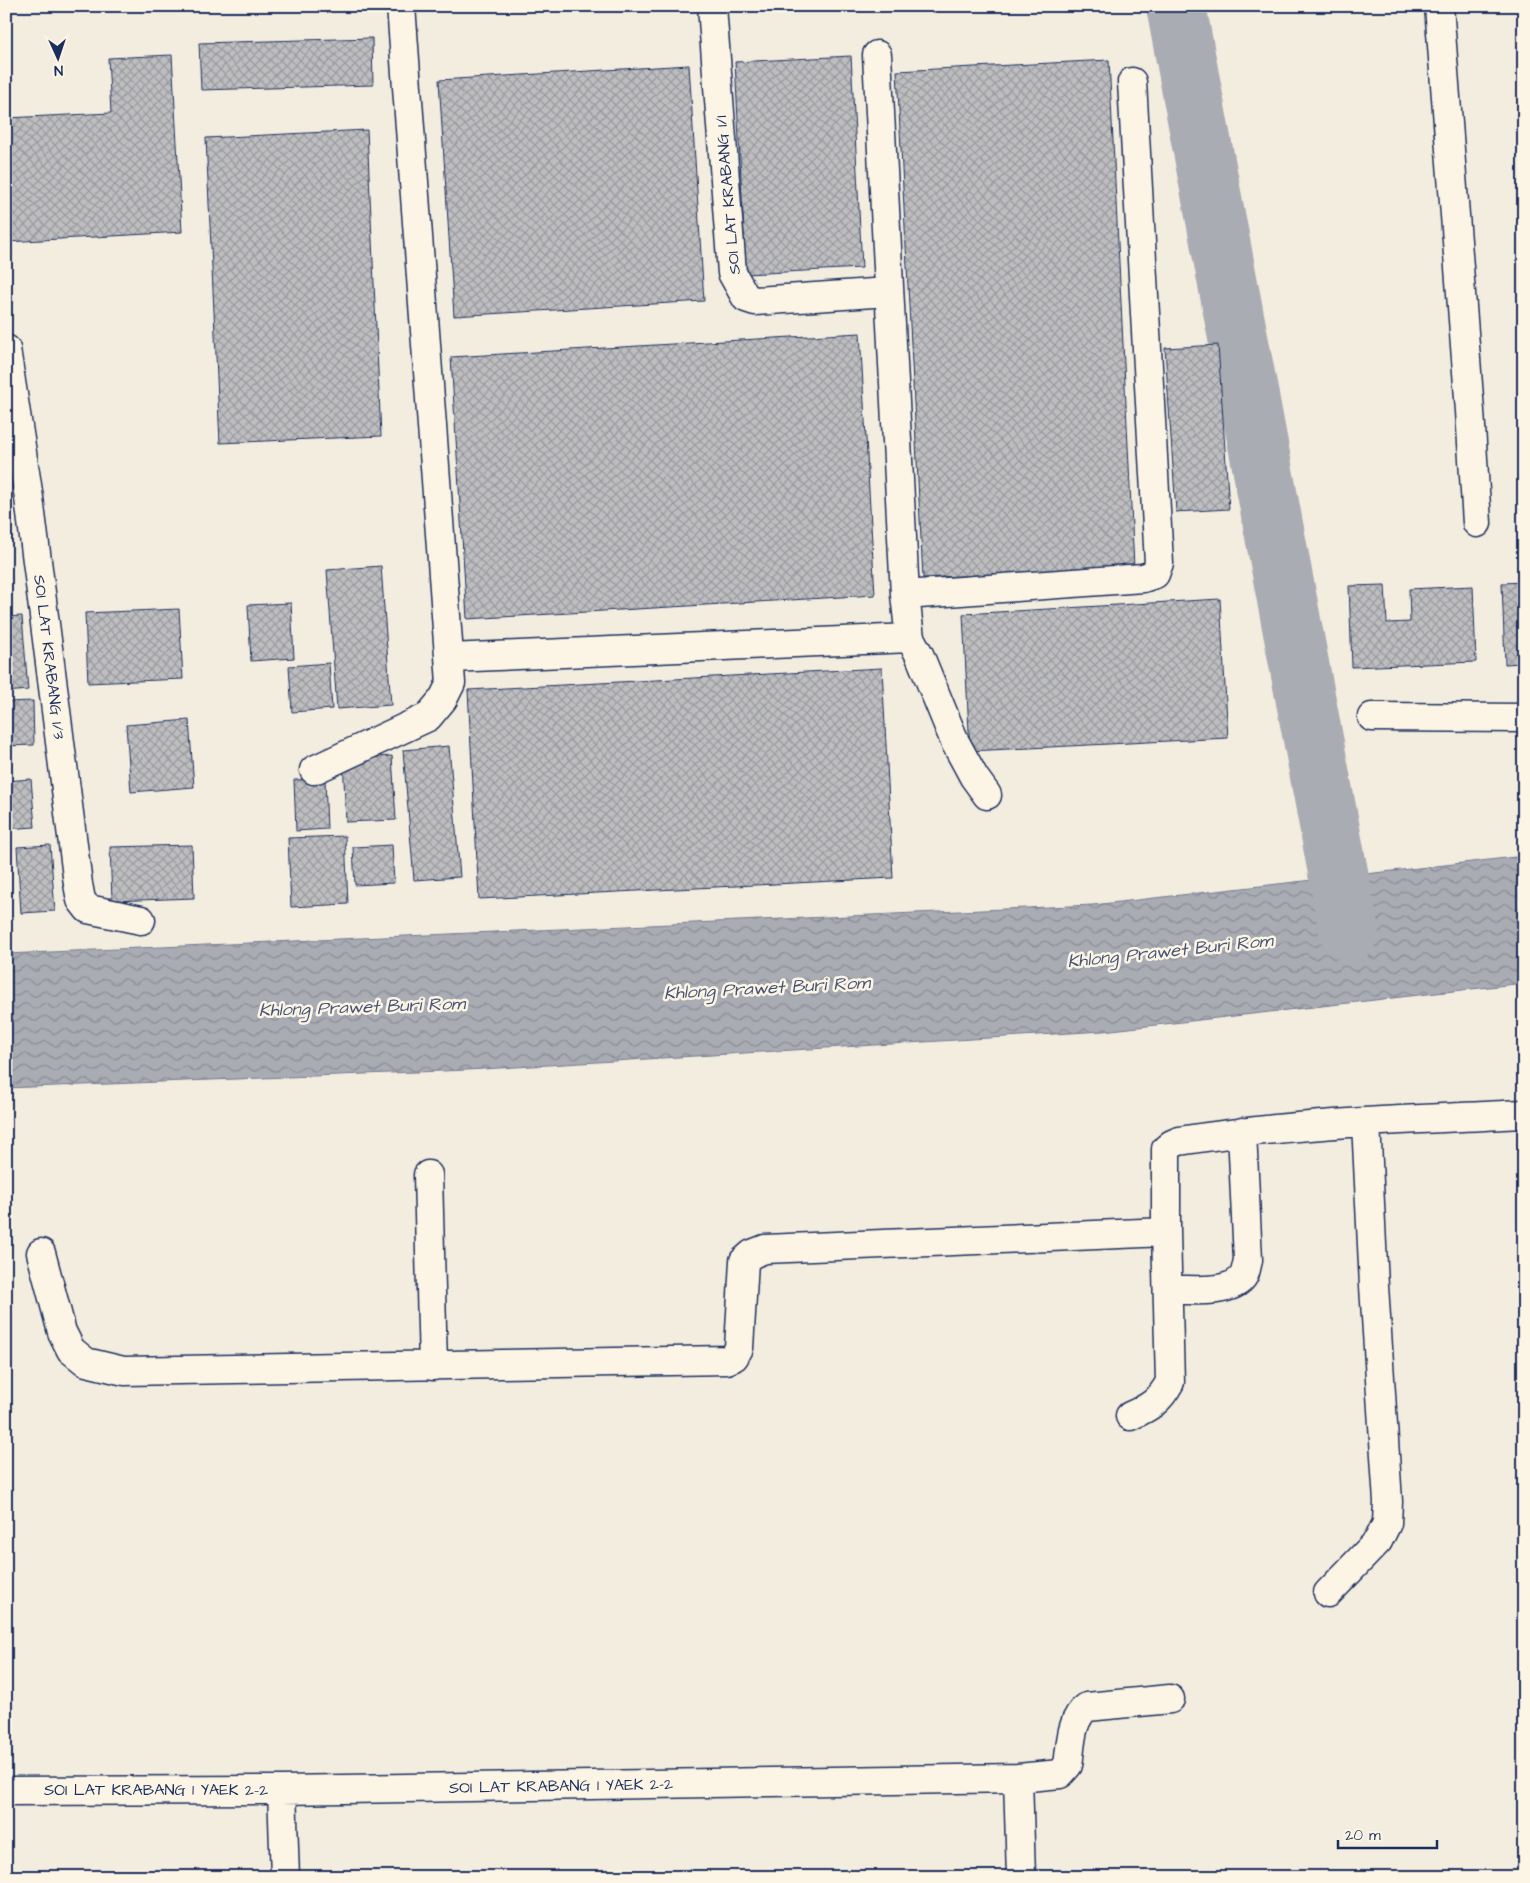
<svg xmlns="http://www.w3.org/2000/svg" width="1530" height="1883" viewBox="0 0 1530 1883" font-family="'Architects Daughter',sans-serif">
	<defs>
		<pattern id="water-waves" width="16" height="10" patternUnits="userSpaceOnUse" patternTransform="scale(1.25)"><rect width="16" height="10" fill="#a9acb3"/><path d="M0 5q4-4 8 0t8 0" fill="none" stroke="#898c95"/></pattern>
		<pattern id="building-cross-hatch" width="8" height="8" patternUnits="userSpaceOnUse" patternTransform="scale(1.25)"><rect width="8" height="8" fill="#bebec0"/><path d="M0 0l8 8M0 8l8-8" fill="none" stroke="#9a9b9f"/></pattern>
	</defs>
	<rect width="100%" height="100%" fill="#f3ede0"/>
	<filter id="ink" filterUnits="userSpaceOnUse"><feTurbulence type="fractalNoise" baseFrequency=".02" numOctaves="2"/><feDisplacementMap in="SourceGraphic" scale="10" xChannelSelector="R" yChannelSelector="G"/><feConvolveMatrix kernelMatrix="1 2 1 2 8 2 1 2 1" color-interpolation-filters="sRGB"/></filter>
	<g filter="url(#ink)">
		<path fill="url(#water-waves)" stroke="#707a91" d="M 1524,856 L 1524,983 L 1103,1031 L 467,1070 L 6,1088 L 6,954 L 1093,905 Z"/>
		<g fill="none" stroke-linecap="round" stroke-linejoin="round">
			<path stroke="#a9acb3" stroke-width="60" d="M 1176,6 L 1349,931"/>
		</g>
		<path fill="url(#building-cross-hatch)" stroke="#1b2f5e" d="M 372,38 L 373,85 L 201,90 L 199,43 Z
			M 172,55 L 182,232 L 7,242 L 6,118 L 111,113 L 108,58 Z
			M 851,56 L 862,268 L 746,274 L 735,62 Z
			M 1109,60 L 1134,567 L 923,578 L 897,71 Z
			M 689,65 L 704,301 L 454,316 L 439,80 Z
			M 367,130 L 381,436 L 220,443 L 206,138 Z
			M 860,333 L 875,595 L 467,619 L 451,357 Z
			M 1218,345 L 1229,509 L 1176,512 L 1165,348 Z
			M 381,566 L 391,705 L 337,709 L 327,570 Z
			M 1524,582 L 1524,663 L 1505,664 L 1502,583 Z
			M 1385,585 L 1387,623 L 1410,622 L 1409,589 L 1473,586 L 1476,662 L 1352,667 L 1349,586 Z
			M 1220,599 L 1228,738 L 970,751 L 963,614 Z
			M 291,603 L 294,658 L 251,661 L 248,605 Z
			M 179,609 L 183,679 L 88,683 L 85,613 Z
			M 22,616 L 28,690 L 6,692 L 6,617 Z
			M 329,663 L 332,709 L 292,712 L 289,666 Z
			M 882,668 L 893,878 L 479,899 L 468,690 Z
			M 33,701 L 34,745 L 6,746 L 6,702 Z
			M 189,720 L 194,787 L 131,792 L 126,725 Z
			M 449,746 L 460,877 L 414,880 L 403,750 Z
			M 392,756 L 396,820 L 346,822 L 343,759 Z
			M 31,779 L 35,827 L 6,829 L 6,781 Z
			M 325,779 L 327,829 L 296,831 L 294,780 Z
			M 345,836 L 348,904 L 291,907 L 288,838 Z
			M 50,845 L 55,911 L 21,913 L 17,847 Z
			M 192,845 L 194,898 L 112,901 L 110,847 Z
			M 392,845 L 394,883 L 355,885 L 353,847 Z"/>
		<g fill="none" stroke-linecap="round" stroke-linejoin="round">
			<g stroke="#1b2f5e" stroke-width="31">
				<path id="minor" d="M 712,6 L 732,273 L 746,298 L 755,301 L 888,292
					M 1439,6 L 1470,411 L 1477,523
					M 877,55 L 905,595 L 910,638 L 919,654 L 955,742 L 974,777 L 987,795
					M 6,349 L 29,498 L 78,884 L 81,900 L 88,909 L 141,920
					M 905,595 L 1143,578 L 1155,574 L 1159,563 L 1132,82
					M 450,658 L 910,638
					M 1372,717 L 1524,718
					M 314,770 L 428,717 L 443,699 L 451,683 L 401,6
					M 428,1175 L 433,1366
					M 41,1253 L 62,1332 L 71,1350 L 86,1362 L 124,1371 L 727,1360 L 734,1357 L 739,1348 L 744,1261 L 752,1254 L 765,1249 L 1166,1232 L 1166,1149 L 1172,1144 L 1179,1141 C 1293,1123 1409,1120 1524,1114
					M 1168,1289 C 1187,1290 1233,1295 1244,1275 C 1246,1271 1247,1264 1248,1260 L 1242,1132
					M 1130,1416 C 1150,1407 1159,1402 1170,1382 L 1166,1232
					M 1328,1593 L 1378,1541 L 1387,1523 L 1388,1502 L 1374,1286 L 1366,1122
					M 1018,1778 L 1060,1774 L 1068,1765 C 1071,1746 1070,1719 1087,1707 L 1170,1699
					M 282,1790 L 285,1877
					M 6,1791 L 282,1790 L 1018,1778 L 1021,1877"/>
			</g>
			<use href="#minor" stroke="#fcf5e5" stroke-width="28"/>
		</g>
	</g>
	<g text-anchor="middle" dominant-baseline="central" stroke-width="5" stroke-linejoin="round" paint-order="stroke">
		<g font-size="16" fill="#1b2f5e" stroke="#fcf5e5">
			<text transform="translate(728 195) rotate(-95)">SOI LAT KRABANG 1/1</text>
			<text transform="translate(49 657) rotate(83)">SOI LAT KRABANG 1/3</text>
			<text transform="translate(561 1786) rotate(-1)">SOI LAT KRABANG 1 YAEK 2-2</text>
			<text x="156" y="1790">SOI LAT KRABANG 1 YAEK 2-2</text>
		</g>
		<g font-size="18" font-style="italic" fill="#465478" stroke="#fcf5e5">
			<text transform="translate(1170 951) rotate(-6)">Khlong Prawet Buri Rom</text>
			<text transform="translate(767 988) rotate(-3)">Khlong Prawet Buri Rom</text>
			<text transform="translate(362 1007) rotate(-2)">Khlong Prawet Buri Rom</text>
		</g>
	</g>
	<rect width="1530" height="1883" fill="none" stroke="#fcf5e5" stroke-width="25"/>
	<rect x="12" y="12" width="1505" height="1858" fill="none" stroke="#1b2f5e" stroke-width="2" filter="url(#ink)"/>
	<g transform="translate(58 58) rotate(177)" stroke="#fcf5e5" stroke-width="4" paint-order="stroke">
	<path d="M0-4L9 19L0 12L-9 19Z" fill="#1b2f5e"/>
	<text y="-8" font-size="14" font-weight="bold" text-anchor="middle" fill="#1b2f5e">N</text>
	</g>
	<path d="M1338 1840v8h99v-8" fill="none" stroke="#1b2f5e" stroke-width="2.5"/>
	<text x="1345" y="1840" font-size="15" fill="#1b2f5e" stroke="#fcf5e5" stroke-width="4" paint-order="stroke">20 m</text>
</svg>
